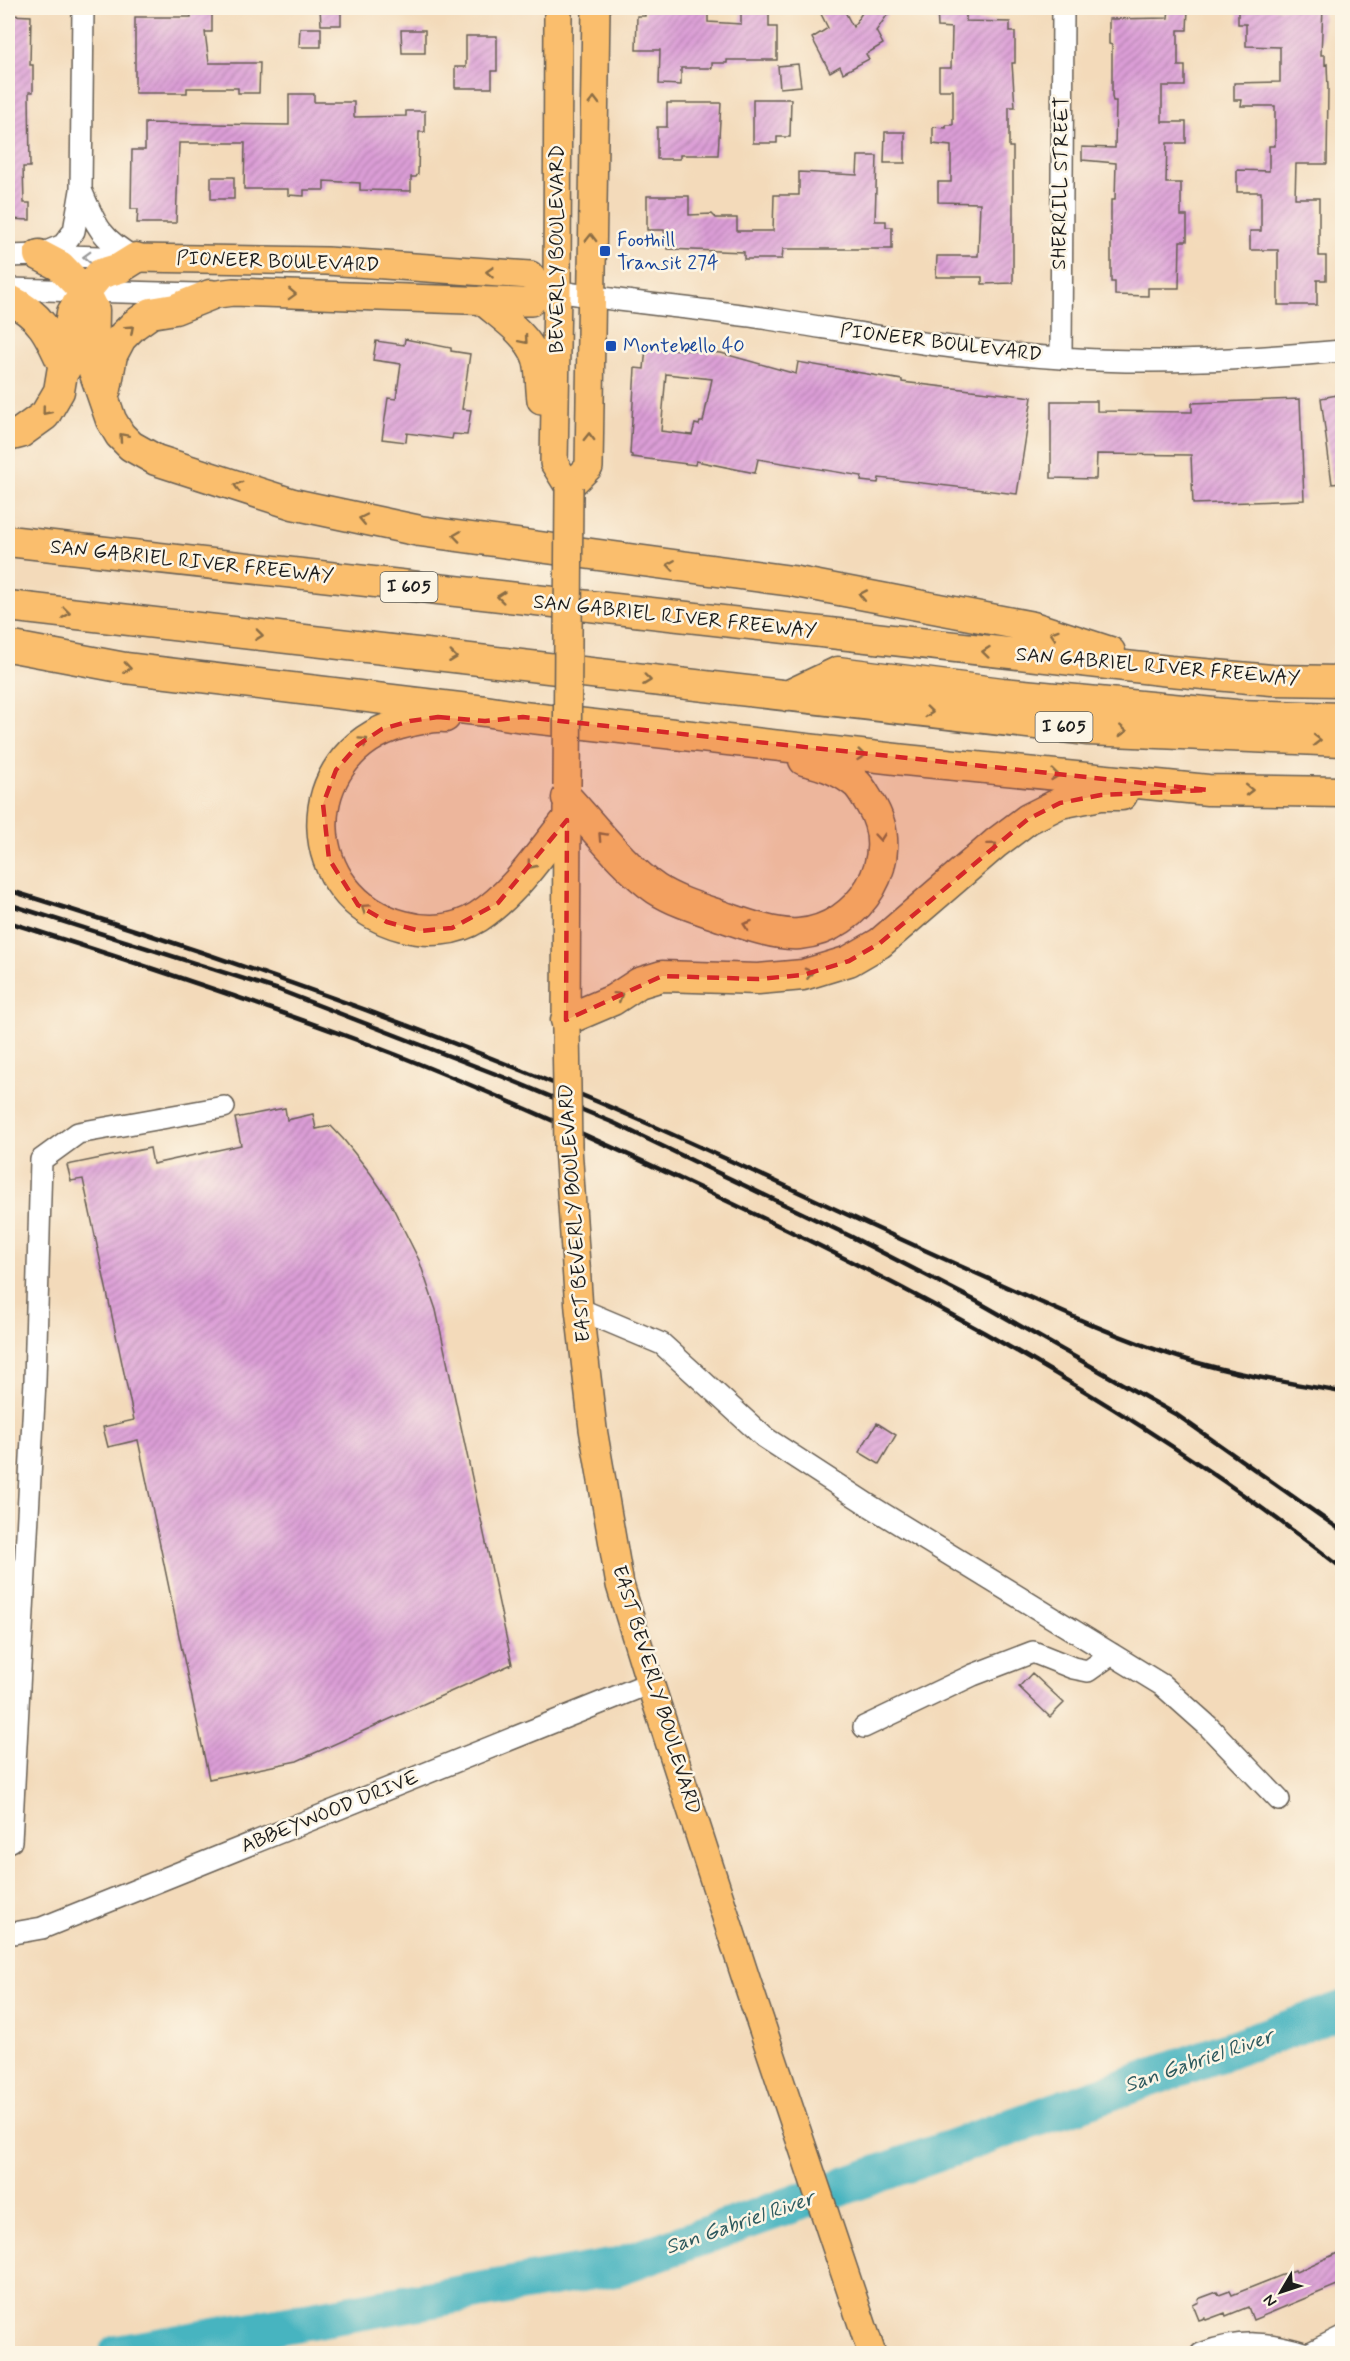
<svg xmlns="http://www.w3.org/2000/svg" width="1350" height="2361" viewBox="0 0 1350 2361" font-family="Mynerve,sans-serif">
	<defs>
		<pattern id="building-hatch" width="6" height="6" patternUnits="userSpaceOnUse" patternTransform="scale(1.5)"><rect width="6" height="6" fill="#dc9ed7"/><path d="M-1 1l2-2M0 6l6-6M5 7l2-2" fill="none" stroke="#b280ae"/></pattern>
	</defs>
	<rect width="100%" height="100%" fill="#fcf5e5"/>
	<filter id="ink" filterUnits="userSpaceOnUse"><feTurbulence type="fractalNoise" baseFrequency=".0167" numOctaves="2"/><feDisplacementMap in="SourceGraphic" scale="12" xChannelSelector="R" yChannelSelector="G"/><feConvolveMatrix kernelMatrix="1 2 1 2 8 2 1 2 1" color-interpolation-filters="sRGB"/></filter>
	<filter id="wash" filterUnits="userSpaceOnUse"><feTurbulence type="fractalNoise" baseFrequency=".008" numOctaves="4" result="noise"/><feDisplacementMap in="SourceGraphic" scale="24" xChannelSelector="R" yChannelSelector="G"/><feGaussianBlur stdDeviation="1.35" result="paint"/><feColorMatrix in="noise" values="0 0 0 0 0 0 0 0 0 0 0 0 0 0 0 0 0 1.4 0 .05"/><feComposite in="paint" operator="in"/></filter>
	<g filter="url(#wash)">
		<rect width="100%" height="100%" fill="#f3daba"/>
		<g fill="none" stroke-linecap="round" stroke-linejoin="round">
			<path stroke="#46b4c0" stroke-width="38" d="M 117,2354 L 616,2267 L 1342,2010"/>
		</g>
		<g id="blocks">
			<path fill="url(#building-hatch)" fill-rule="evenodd" d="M 191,8 L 212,8 L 212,32 L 205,32 L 209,63 L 260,63 L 259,93 L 238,93 L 238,88 L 187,88 L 187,93 L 135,93 L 135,17 L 191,17 Z
				M 320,8 L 341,8 L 341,25 L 321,25 Z
				M 645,8 L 708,8 L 708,22 L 741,24 L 741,12 L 769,12 L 769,27 L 777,27 L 777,60 L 727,60 L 727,63 L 712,63 L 712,68 L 681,68 L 681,85 L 659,84 L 660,50 L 636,50 L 637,16 L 645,16 Z
				M 818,8 L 843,8 L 853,27 L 865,8 L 892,8 L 876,31 L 883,44 L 866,54 L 869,59 L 843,73 L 840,66 L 830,72 L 812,38 L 828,28 Z
				M 937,8 L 966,8 L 966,21 L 1010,22 L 1010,32 L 1015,32 L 1015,63 L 1012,63 L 1015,107 L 1009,107 L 1009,147 L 1013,147 L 1013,283 L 982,284 L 982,277 L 936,277 L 937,256 L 978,256 L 980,203 L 938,202 L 938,182 L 951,182 L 951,146 L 933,144 L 933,127 L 946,128 L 946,125 L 953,125 L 953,90 L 939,90 L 939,68 L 951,68 L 952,28 L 938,27 Z
				M 1238,8 L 1323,8 L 1321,55 L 1325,55 L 1325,65 L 1327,64 L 1328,89 L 1327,164 L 1296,164 L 1295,198 L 1319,198 L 1319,256 L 1326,256 L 1326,280 L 1317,280 L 1317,305 L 1278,305 L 1278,250 L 1250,250 L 1250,231 L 1261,231 L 1261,192 L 1237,192 L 1237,170 L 1269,171 L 1269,146 L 1275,146 L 1275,106 L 1241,106 L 1242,100 L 1234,100 L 1234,83 L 1280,82 L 1280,47 L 1246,46 L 1246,24 L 1238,24 Z
				M 1169,9 L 1188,9 L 1187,30 L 1178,30 L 1178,66 L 1185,66 L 1185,86 L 1162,86 L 1162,122 L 1186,122 L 1186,143 L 1167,143 L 1166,183 L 1181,183 L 1181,216 L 1187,216 L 1187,241 L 1180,241 L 1179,288 L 1148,288 L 1148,296 L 1115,295 L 1115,282 L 1111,282 L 1111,200 L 1115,200 L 1116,163 L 1082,160 L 1082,147 L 1115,148 L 1116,101 L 1113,101 L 1112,97 L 1112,45 L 1109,44 L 1109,19 L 1168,18 Z
				M 8,15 L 31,16 L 30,65 L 33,65 L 33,92 L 29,92 L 30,167 L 23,167 L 24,203 L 30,203 L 30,220 L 8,219 Z
				M 300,28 L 321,28 L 321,47 L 299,47 Z
				M 401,30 L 425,30 L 425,53 L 402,53 Z
				M 466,36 L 497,36 L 497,71 L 492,71 L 492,88 L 455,88 L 455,67 L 466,67 Z
				M 798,64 L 801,86 L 780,88 L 778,66 Z
				M 289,94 L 314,94 L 314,102 L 354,102 L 354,117 L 406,116 L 406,111 L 425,111 L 425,132 L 419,132 L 418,174 L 416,177 L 411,177 L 411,191 L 360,190 L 360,183 L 324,181 L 324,190 L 304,190 L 304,196 L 288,195 L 288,189 L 244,189 L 245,143 L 179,143 L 176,223 L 137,223 L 138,209 L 131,209 L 132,150 L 145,150 L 145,123 L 289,125 Z
				M 753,99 L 791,99 L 790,137 L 777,137 L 777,143 L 753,143 Z
				M 667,103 L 721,103 L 718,155 L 680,155 L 680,159 L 657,159 L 657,127 L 667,127 Z
				M 885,132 L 905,132 L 905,163 L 884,163 Z
				M 858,156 L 877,156 L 875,221 L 886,221 L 886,227 L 892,227 L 892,249 L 783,249 L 782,259 L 744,259 L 744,252 L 667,249 L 664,230 L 647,230 L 647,196 L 689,196 L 689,215 L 712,214 L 716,218 L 737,218 L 737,231 L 773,231 L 774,195 L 799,195 L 799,172 L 857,175 Z
				M 211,177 L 234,177 L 234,199 L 211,199 Z
				M 405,339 L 451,348 L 451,351 L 470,354 L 462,409 L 471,410 L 467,435 L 453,434 L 452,439 L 407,433 L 406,442 L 382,439 L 388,398 L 396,399 L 401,364 L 373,360 L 376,341 L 404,345 Z
				M 646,347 L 721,353 L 796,374 L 798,362 L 902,380 L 902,382 L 1032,397 L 1017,494 L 879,478 L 878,483 L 861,481 L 862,476 L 758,459 L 755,473 L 696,461 L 695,465 L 632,457 L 632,455 L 630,454 L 635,368 L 644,369 ZM 666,374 L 712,379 L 703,422 L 700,422 L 699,425 L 695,424 L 692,435 L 661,431 Z
				M 1342,394 L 1342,483 L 1332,484 L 1321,398 Z
				M 1300,399 L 1304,500 L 1193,504 L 1191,455 L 1097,454 L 1096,479 L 1051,478 L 1051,401 L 1097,401 L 1097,411 L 1192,412 L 1192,403 Z
				M 285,1108 L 287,1120 L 313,1114 L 316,1129 L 331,1126 L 344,1140 L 371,1174 L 390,1202 L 419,1260 L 436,1310 L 512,1664 L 297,1761 L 209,1779 L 138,1440 L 108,1447 L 103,1427 L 134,1420 L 83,1179 L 71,1181 L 67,1165 L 150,1148 L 153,1164 L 241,1145 L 235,1118 Z
				M 877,1423 L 896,1435 L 879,1464 L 859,1452 Z
				M 1032,1673 L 1064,1703 L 1050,1717 L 1019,1687 Z
				M 1342,2251 L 1342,2283 L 1253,2320 L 1248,2307 L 1226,2316 L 1225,2313 L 1206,2320 L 1205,2318 L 1199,2320 L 1193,2305 L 1199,2302 L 1198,2299 L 1217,2292 L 1219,2295 L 1230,2291 L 1232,2295 L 1295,2270 L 1296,2272 Z"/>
		</g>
	</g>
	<g filter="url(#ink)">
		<use href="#blocks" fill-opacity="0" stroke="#675e53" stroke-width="1.5"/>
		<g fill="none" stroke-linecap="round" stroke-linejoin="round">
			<g stroke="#675e53" stroke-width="24">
				<path id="minor" d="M 81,190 C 96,226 100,238 135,258
					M 39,255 L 63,245 L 74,231 L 81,190 L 83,8
					M 8,256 L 39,255 L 129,258
					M 8,289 L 199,294
					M 557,291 C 627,303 698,308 769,319 C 866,334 963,352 1061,358 C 1155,365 1249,359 1342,351
					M 1061,358 L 1063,8
					M 579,1309 L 662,1344 L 764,1437 L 867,1504 L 1162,1685 L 1208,1726 L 1279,1800
					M 864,1727 L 973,1675 L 1033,1652 L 1073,1668 L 1088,1671 L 1112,1654
					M 8,1842 L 11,1841 L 35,1381 L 41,1160 L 78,1133 L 224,1107
					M 8,1934 L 42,1928 L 650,1683
					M 1201,2354 C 1240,2339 1269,2342 1307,2354
					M 1308,2354 L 1342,2337"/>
			</g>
			<g stroke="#675e53" stroke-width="30">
				<path id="major" d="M 558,8 L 557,291 L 554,463 L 569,487 L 589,467 L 596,8
					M 136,258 L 327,261 L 530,275 L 541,290 L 557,291
					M 210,295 L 233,292 L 523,302 L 531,302 L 541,290
					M 481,300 C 499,316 528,334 536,358 C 540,370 539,387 541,400
					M 566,1029 L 567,808
					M 568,1147 L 579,1309 L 593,1429 L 620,1585 L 650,1683 L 748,1985 L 872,2354"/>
			</g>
			<g stroke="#675e53" stroke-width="33">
				<path id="highway" d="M 39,255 L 60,266 L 85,292 L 94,310 L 93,368 L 111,420 L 120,435 L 131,446 L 156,460 L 293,504 L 420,531 L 792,581 L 1033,627 L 1110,652
					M 8,299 C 42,315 50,335 65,369
					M 106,389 L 112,355 L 121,338 L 134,325 L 151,313 L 175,309 L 210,295
					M 8,436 L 20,433 L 45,415 L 59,391 L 72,313 L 85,292 L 100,274 L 120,268 L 136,258
					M 8,541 L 1170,671 L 1272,680 L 1342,681
					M 8,606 L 1088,730 L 1342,741
					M 8,646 L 125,668 L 485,711 L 523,717 L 905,760 L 1208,790 L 1342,792
					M 787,696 L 838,672 L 1002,693 L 1236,715 L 1342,718
					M 445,717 C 431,716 415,720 400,724 C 293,756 299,899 403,926 C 428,933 456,931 478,917 C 515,893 540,853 567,820
					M 567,798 C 593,826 625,868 656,889 C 676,902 701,909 724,917 C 744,924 777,936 799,934 C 860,929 905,858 870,803 C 866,797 862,789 857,784 C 842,771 823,764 804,760
					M 566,1020 L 613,1000 L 639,983 L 662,976 L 758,979 L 803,975 L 849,961 L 880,943 L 996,843 L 1028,819 L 1060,803 L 1101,795 L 1122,795"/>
			</g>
			<use href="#minor" stroke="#fff" stroke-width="21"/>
			<use href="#major" stroke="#fabe6d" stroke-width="27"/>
			<use href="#highway" stroke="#fabe6d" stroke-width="30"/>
			<path stroke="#1c1c1c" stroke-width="4.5" d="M 8,890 C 223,956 435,1030 642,1121 C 751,1169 859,1221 969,1270 C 1039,1301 1108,1335 1181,1358 C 1233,1374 1288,1383 1342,1392
				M 8,904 L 279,990 L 506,1078 L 614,1123 L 850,1236 L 978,1302 L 1177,1415 L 1342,1531
				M 8,922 C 138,963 269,1006 397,1055 C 516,1102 631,1155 746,1210 C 956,1310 1159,1425 1342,1568"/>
			<g stroke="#675e53" stroke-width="30" stroke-linecap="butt">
				<path id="major-bridge" d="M 567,786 L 569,487
					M 566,1029 L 568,1147"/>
			</g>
			<use href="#major-bridge" stroke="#fabe6d" stroke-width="27"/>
		</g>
		<defs><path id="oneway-chevron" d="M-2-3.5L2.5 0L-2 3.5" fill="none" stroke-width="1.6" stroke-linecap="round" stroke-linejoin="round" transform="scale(1.5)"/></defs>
		<g stroke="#8b6d44">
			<use href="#oneway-chevron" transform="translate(594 101) rotate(-89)"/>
			<use href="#oneway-chevron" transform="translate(591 238) rotate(-89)"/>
			<use href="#oneway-chevron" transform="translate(490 272) rotate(-176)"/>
			<use href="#oneway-chevron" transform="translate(292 294) rotate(2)"/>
			<use href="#oneway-chevron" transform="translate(130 329) rotate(-42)"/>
			<use href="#oneway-chevron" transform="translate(524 340) rotate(49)"/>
			<use href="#oneway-chevron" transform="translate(46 411) rotate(129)"/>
			<use href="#oneway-chevron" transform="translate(123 437) rotate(-131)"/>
			<use href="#oneway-chevron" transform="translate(589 437) rotate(-89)"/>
			<use href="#oneway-chevron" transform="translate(238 486) rotate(-163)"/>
			<use href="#oneway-chevron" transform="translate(363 519) rotate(-168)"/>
			<use href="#oneway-chevron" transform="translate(457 536) rotate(-172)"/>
			<use href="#oneway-chevron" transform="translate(671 565) rotate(-172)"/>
			<use href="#oneway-chevron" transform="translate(863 595) rotate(-169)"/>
			<use href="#oneway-chevron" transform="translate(501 597) rotate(-174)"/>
			<use href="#oneway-chevron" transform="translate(66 613) rotate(7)"/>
			<use href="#oneway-chevron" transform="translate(1054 634) rotate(-162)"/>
			<use href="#oneway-chevron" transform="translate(259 635) rotate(7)"/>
			<use href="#oneway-chevron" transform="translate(986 652) rotate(-174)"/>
			<use href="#oneway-chevron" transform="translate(453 657) rotate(7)"/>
			<use href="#oneway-chevron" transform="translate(127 668) rotate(8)"/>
			<use href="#oneway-chevron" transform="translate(647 680) rotate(7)"/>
			<use href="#oneway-chevron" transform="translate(929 712) rotate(6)"/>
			<use href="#oneway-chevron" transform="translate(1123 731) rotate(3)"/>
			<use href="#oneway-chevron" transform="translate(1317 740) rotate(1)"/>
			<use href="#oneway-chevron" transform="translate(364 741) rotate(-35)"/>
			<use href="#oneway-chevron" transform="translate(861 755) rotate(6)"/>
			<use href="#oneway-chevron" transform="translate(1055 775) rotate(6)"/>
			<use href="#oneway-chevron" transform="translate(1249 790) rotate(1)"/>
			<use href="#oneway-chevron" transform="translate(602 836) rotate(-133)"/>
			<use href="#oneway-chevron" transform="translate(880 837) rotate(85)"/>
			<use href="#oneway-chevron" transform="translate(993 846) rotate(-40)"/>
			<use href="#oneway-chevron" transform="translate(531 865) rotate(129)"/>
			<use href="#oneway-chevron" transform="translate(365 908) rotate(-146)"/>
			<use href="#oneway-chevron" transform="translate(747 925) rotate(-161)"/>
			<use href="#oneway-chevron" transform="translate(809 973) rotate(-14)"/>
			<use href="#oneway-chevron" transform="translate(619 996) rotate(-32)"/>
		</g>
		<use stroke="#999" href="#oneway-chevron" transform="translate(87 257) rotate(-178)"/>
	</g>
	<path fill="#d62828" fill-opacity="0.2" stroke="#d62828" stroke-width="4.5" stroke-dasharray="12 8" stroke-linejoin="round" d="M 438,717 L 485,721 L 523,717 L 1208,790 L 1101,795 L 1060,803 L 1028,819 L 880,943 L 849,961 L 803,975 L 758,979 L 662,976 L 566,1020 L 567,820 L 498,903 L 452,928 L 420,931 L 387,922 L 358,905 L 329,859 L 323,804 L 336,770 L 358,745 L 382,729 L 410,721 Z"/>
	<g fill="#1a4fb4" stroke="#fcf5e5" stroke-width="2">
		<rect x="599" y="245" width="12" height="12" rx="3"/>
		<rect x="605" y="340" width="12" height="12" rx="3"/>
	</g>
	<g text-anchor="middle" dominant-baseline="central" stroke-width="5" stroke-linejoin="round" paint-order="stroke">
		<g fill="#fcf5e5" stroke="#5f5d58" stroke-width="1.5">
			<rect x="380.5" y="572" width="57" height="30" rx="4.5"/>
			<rect x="1035.5" y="712" width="57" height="30" rx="4.5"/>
		</g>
		<g font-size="18" font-weight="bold" fill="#1c1c1c">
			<text x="409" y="587">I 605</text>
			<text x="1064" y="727">I 605</text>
		</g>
		<g font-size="20" fill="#1c1c1c" stroke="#fcf5e5">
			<text transform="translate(1061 183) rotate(-89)">SHERRILL STREET</text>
			<text transform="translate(557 249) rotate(-90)">BEVERLY BOULEVARD</text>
			<text transform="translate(278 262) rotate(2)">PIONEER BOULEVARD</text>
			<text transform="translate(941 343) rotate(7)">PIONEER BOULEVARD</text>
			<text transform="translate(192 562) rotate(6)">SAN GABRIEL RIVER FREEWAY</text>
			<text transform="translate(675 617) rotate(6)">SAN GABRIEL RIVER FREEWAY</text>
			<text transform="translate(1158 667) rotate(5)">SAN GABRIEL RIVER FREEWAY</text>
			<text transform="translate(575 1213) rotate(-94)">EAST BEVERLY BOULEVARD</text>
			<text transform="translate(656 1690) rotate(73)">EAST BEVERLY BOULEVARD</text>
			<text transform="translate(330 1812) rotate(-22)">ABBEYWOOD DRIVE</text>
		</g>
		<g font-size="20" fill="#164399" stroke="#fcf5e5" text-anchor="start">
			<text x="617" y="240">Foothill<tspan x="617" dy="23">Transit 274</tspan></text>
			<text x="623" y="346">Montebello 40</text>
		</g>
		<g font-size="21" font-style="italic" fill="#2d595e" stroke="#fcf5e5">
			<text transform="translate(1199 2061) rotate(-19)">San Gabriel River</text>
			<text transform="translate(740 2223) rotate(-19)">San Gabriel River</text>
		</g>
	</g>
	<rect width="1350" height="2361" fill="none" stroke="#fcf5e5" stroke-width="30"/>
	<g transform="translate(1281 2292) rotate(231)" stroke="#fcf5e5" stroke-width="4.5" paint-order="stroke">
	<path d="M0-4.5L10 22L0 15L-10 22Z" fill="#1c1c1c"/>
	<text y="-9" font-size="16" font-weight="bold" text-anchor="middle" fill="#1c1c1c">N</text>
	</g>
</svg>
